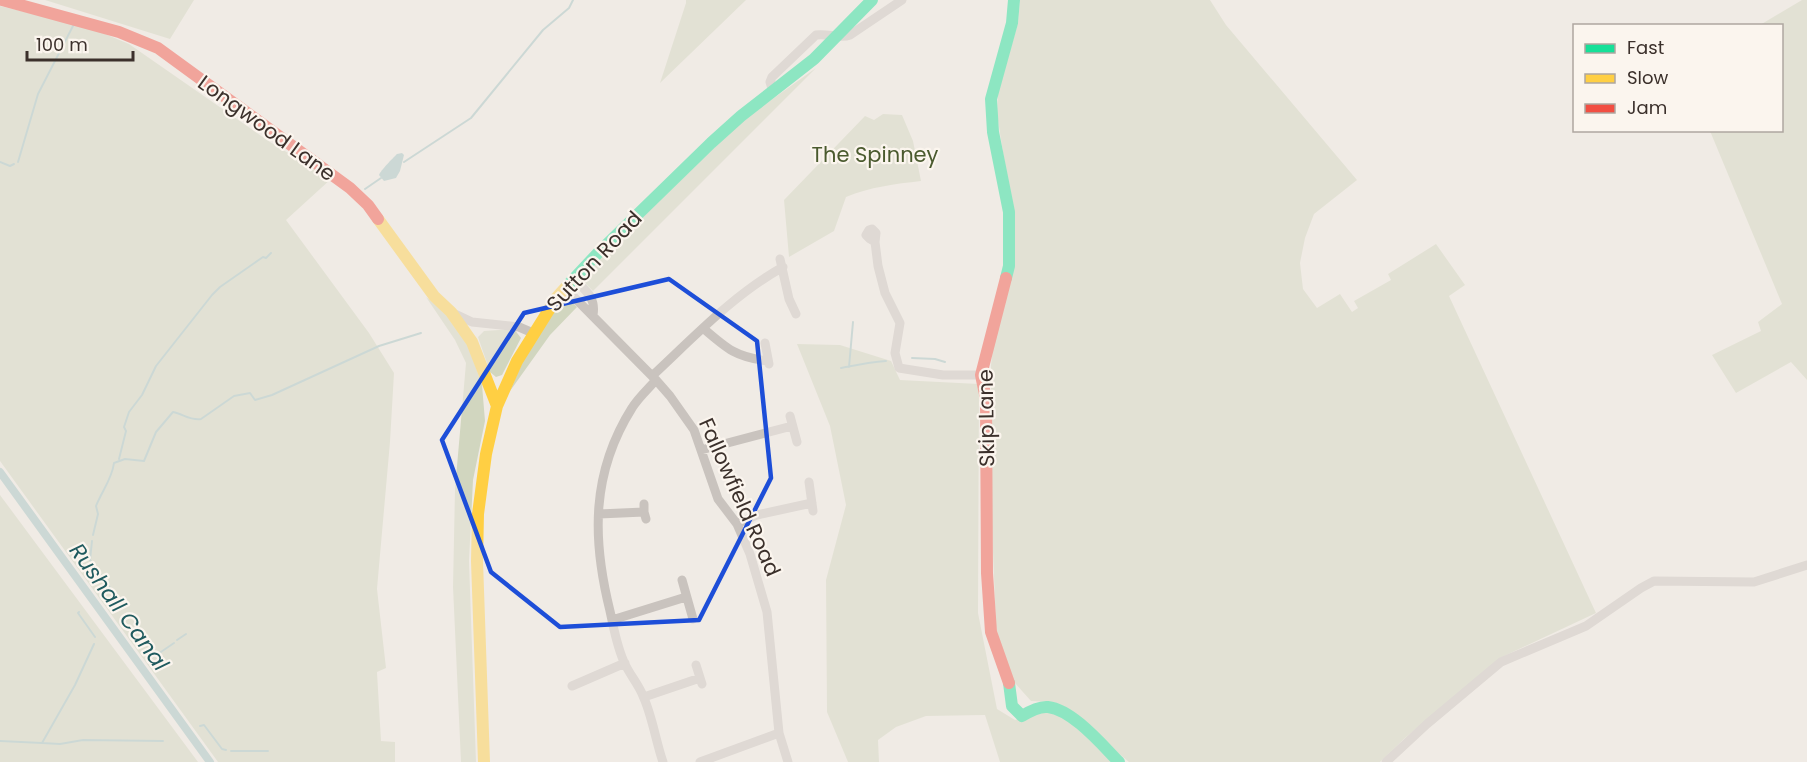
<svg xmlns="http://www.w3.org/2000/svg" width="1807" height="762" viewBox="0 0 1807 762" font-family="Poppins,sans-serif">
	<rect width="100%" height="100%" fill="#f0ebe5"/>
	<path fill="#d1d6bf" d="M 45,0 L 194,0 L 170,39 Z
		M 686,0 L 746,0 L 660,83 L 686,3 Z
		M 1020,0 L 1210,0 L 1226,25 L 1357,180 L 1314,214 L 1305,238 L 1300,263 L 1303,289 L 1317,308 L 1340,294 L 1352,312 L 1358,308 L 1354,301 L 1391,280 L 1388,274 L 1436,244 L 1465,285 L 1449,296 L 1596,613 L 1500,658 L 1405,738 L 1380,762 L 1129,762 L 1074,716 L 1051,702 L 1031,701 L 1015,683 L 1004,663 L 996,626 L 991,503 L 991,365 L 1011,204 L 997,114 L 998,93 L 1018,23 Z
		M 1802,0 L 1807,0 L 1807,380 L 1791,362 L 1736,393 L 1712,355 L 1761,331 L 1758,322 L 1782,304 L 1710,131 L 1782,130 L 1782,26 L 1760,25 Z
		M 0,6 L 91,28 L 129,44 L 270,142 L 331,179 L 286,220 L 369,333 L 394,373 L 390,442 L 377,589 L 386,668 L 377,672 L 381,741 L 395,742 L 395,762 L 218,762 L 0,461 Z
		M 816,68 L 593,291 L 580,278 L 743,120 Z
		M 883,114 L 902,115 L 913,141 L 921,181 C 895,184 870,187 846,197 L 834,231 L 789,257 L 784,200 L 865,116 L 874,120 Z
		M 426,297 L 453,319 L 465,336 L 482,385 L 485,421 L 473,480 L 469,561 L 476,762 L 461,762 L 453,587 L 455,489 L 466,363 L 455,340 Z
		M 568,298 L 577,307 L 550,335 L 510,391 L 525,356 L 561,299 Z
		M 514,329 L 521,338 L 502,375 L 496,377 L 490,372 L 478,337 L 484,331 Z
		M 797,344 L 840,345 L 891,361 L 900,380 L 979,384 L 978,613 L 997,709 L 1015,720 L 1048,710 L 1069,719 L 1114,762 L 1000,762 L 985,715 L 926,716 L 896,727 L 878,740 L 879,762 L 848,762 L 827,712 L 826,580 L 846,505 L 830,426 Z
		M 0,495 L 198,762 L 0,762 Z"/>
	<path fill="#a1c2c1" d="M 402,153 L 404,155 L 400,171 L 396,178 L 384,181 L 379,175 C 380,171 393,158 397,154 Z"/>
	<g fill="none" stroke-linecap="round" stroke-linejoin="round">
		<path stroke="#a1c2c1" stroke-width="2" d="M 0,162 L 10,166 L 14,164
			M 18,162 L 38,94 L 74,24
			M 404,162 L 471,118 L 543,30 L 569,8 L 573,0
			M 365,189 L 381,178
			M 912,358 L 935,359 L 945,362
			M 849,367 L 853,322
			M 841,368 C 856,365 870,362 886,361
			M 119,459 L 126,431 L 124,427 L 129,412 L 142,395 L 156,366 L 212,295 L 220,287 L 263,257 L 266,258 L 271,253
			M 93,535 L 98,514 L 96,506 C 102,491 112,479 114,463 L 125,459 L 144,461 L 156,432 L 173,412 C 183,414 191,421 201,419 L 234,396 L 250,393 L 255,400 L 272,395 L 379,346 L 421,333
			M 92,541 L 90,560 L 111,589 L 109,591
			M 79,612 L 78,613 L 95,637
			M 177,640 L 186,634
			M 155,656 L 174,643
			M 200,726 L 204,725 L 222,749 L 226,750
			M 0,741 L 42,743 L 75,685 L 94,644
			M 42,743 L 60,744 L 83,740 L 163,741
			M 231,751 L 268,751"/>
		<path stroke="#a1c2c1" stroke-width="8" d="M 0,472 L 210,762"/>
		<path stroke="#c9c3be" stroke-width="9" d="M 773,92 L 770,82 L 772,77 L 816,35 C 827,33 840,39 850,35 L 902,0
			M 875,242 L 876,233 L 872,229 L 869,230 L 866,235 L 870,239 L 875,242 L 878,266 L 885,293 L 900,323 L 895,353 L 899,368 L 943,375 L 981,375
			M 780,259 L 789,299 L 796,314
			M 574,279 C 586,291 596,297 593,315
			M 565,288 L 656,380 L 670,396 L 694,430 L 718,499 L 737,524 L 750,554 L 767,612 L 779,733 L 788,762
			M 453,313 L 472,322 L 519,327 L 533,333
			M 703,328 C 727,349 736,357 768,361
			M 765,343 L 769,364
			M 652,376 C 694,337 733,295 783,267
			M 656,380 C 648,389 638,398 632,408 C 591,473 592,539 610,611 C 614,629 617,648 625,664 C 630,675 639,685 643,696 C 652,715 656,742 663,762
			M 790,416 L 797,442
			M 701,450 L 792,426
			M 809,482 L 813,511
			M 644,504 L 644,512 L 646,519
			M 599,514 L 644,512
			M 737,524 L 757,515 L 812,503
			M 682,580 L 693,619
			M 612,620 L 686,597
			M 696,665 L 702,684
			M 572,686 L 625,663
			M 644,697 L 700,678
			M 700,762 L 779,733
			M 1386,762 L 1427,724 L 1501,662 L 1586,626 L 1641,588 L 1654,581 L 1754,582 L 1807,565"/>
		<path stroke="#16e098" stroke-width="12" d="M 1006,278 L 1009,266 L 1009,212 L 993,132 L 991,99 L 1012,23 L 1014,0
			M 567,286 L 598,253 L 711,143 L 741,116 L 814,59 L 872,0
			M 1009,683 L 1012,706 L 1022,716 C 1030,711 1039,706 1048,707 C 1073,710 1102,745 1119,762"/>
		<path stroke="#ffcf43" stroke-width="12" d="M 378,219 L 434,296 L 451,312 L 472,342 L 497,406
			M 484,762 L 477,561 L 478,514 L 486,454 L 497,406 L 517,361 L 557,297 L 567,286"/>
		<path stroke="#f24e42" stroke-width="12" d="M 2,0 L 119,32 L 158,48 L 350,188 L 368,205 L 378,219
			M 1006,278 L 981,375 L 986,399 L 987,573 L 991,632 L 1009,683"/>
	</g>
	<path d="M0 0H1807V762H0ZM 669,279 L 757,341 L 771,478 L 699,620 L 560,627 L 491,572 L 442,440 L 524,313 Z" fill="#f0ebe5" fill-opacity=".55" fill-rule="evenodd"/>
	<path fill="none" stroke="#1d4ed8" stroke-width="4.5" stroke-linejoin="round" d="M 669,279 L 757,341 L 771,478 L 699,620 L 560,627 L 491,572 L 442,440 L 524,313 Z"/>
	<g text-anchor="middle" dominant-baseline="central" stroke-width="4.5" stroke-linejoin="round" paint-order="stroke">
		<g font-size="21" fill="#3b302b" stroke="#fbf5ee">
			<text transform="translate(267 128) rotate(36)">Longwood Lane</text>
			<text transform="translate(594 261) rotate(-47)">Sutton Road</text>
			<text transform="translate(986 418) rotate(-91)">Skip Lane</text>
			<text transform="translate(740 497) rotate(66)">Fallowfield Road</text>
		</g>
		<g font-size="21" fill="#4a5a2e" stroke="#fbf5ee">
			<text x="875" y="154">The Spinney</text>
		</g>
		<g font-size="22" font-style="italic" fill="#1f5a5e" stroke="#fbf5ee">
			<text transform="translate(119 607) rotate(54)">Rushall Canal</text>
		</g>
	</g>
	<rect x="1573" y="24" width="210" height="108" fill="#fbf5ee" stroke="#aea6a0" stroke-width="1.5"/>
	<rect x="1585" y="44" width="30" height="9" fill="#16e098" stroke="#aea6a0" stroke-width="1.5"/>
	<text x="1627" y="54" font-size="18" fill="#3b302b">Fast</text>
	<rect x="1585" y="74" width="30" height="9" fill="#ffcf43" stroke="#aea6a0" stroke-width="1.5"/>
	<text x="1627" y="84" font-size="18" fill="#3b302b">Slow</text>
	<rect x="1585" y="104" width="30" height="9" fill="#f24e42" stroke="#aea6a0" stroke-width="1.5"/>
	<text x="1627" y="114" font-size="18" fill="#3b302b">Jam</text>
	<path d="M27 51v9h106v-9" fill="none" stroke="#3b302b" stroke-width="3"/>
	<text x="36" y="51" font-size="18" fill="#3b302b" stroke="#fbf5ee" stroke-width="4.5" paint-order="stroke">100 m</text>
</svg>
